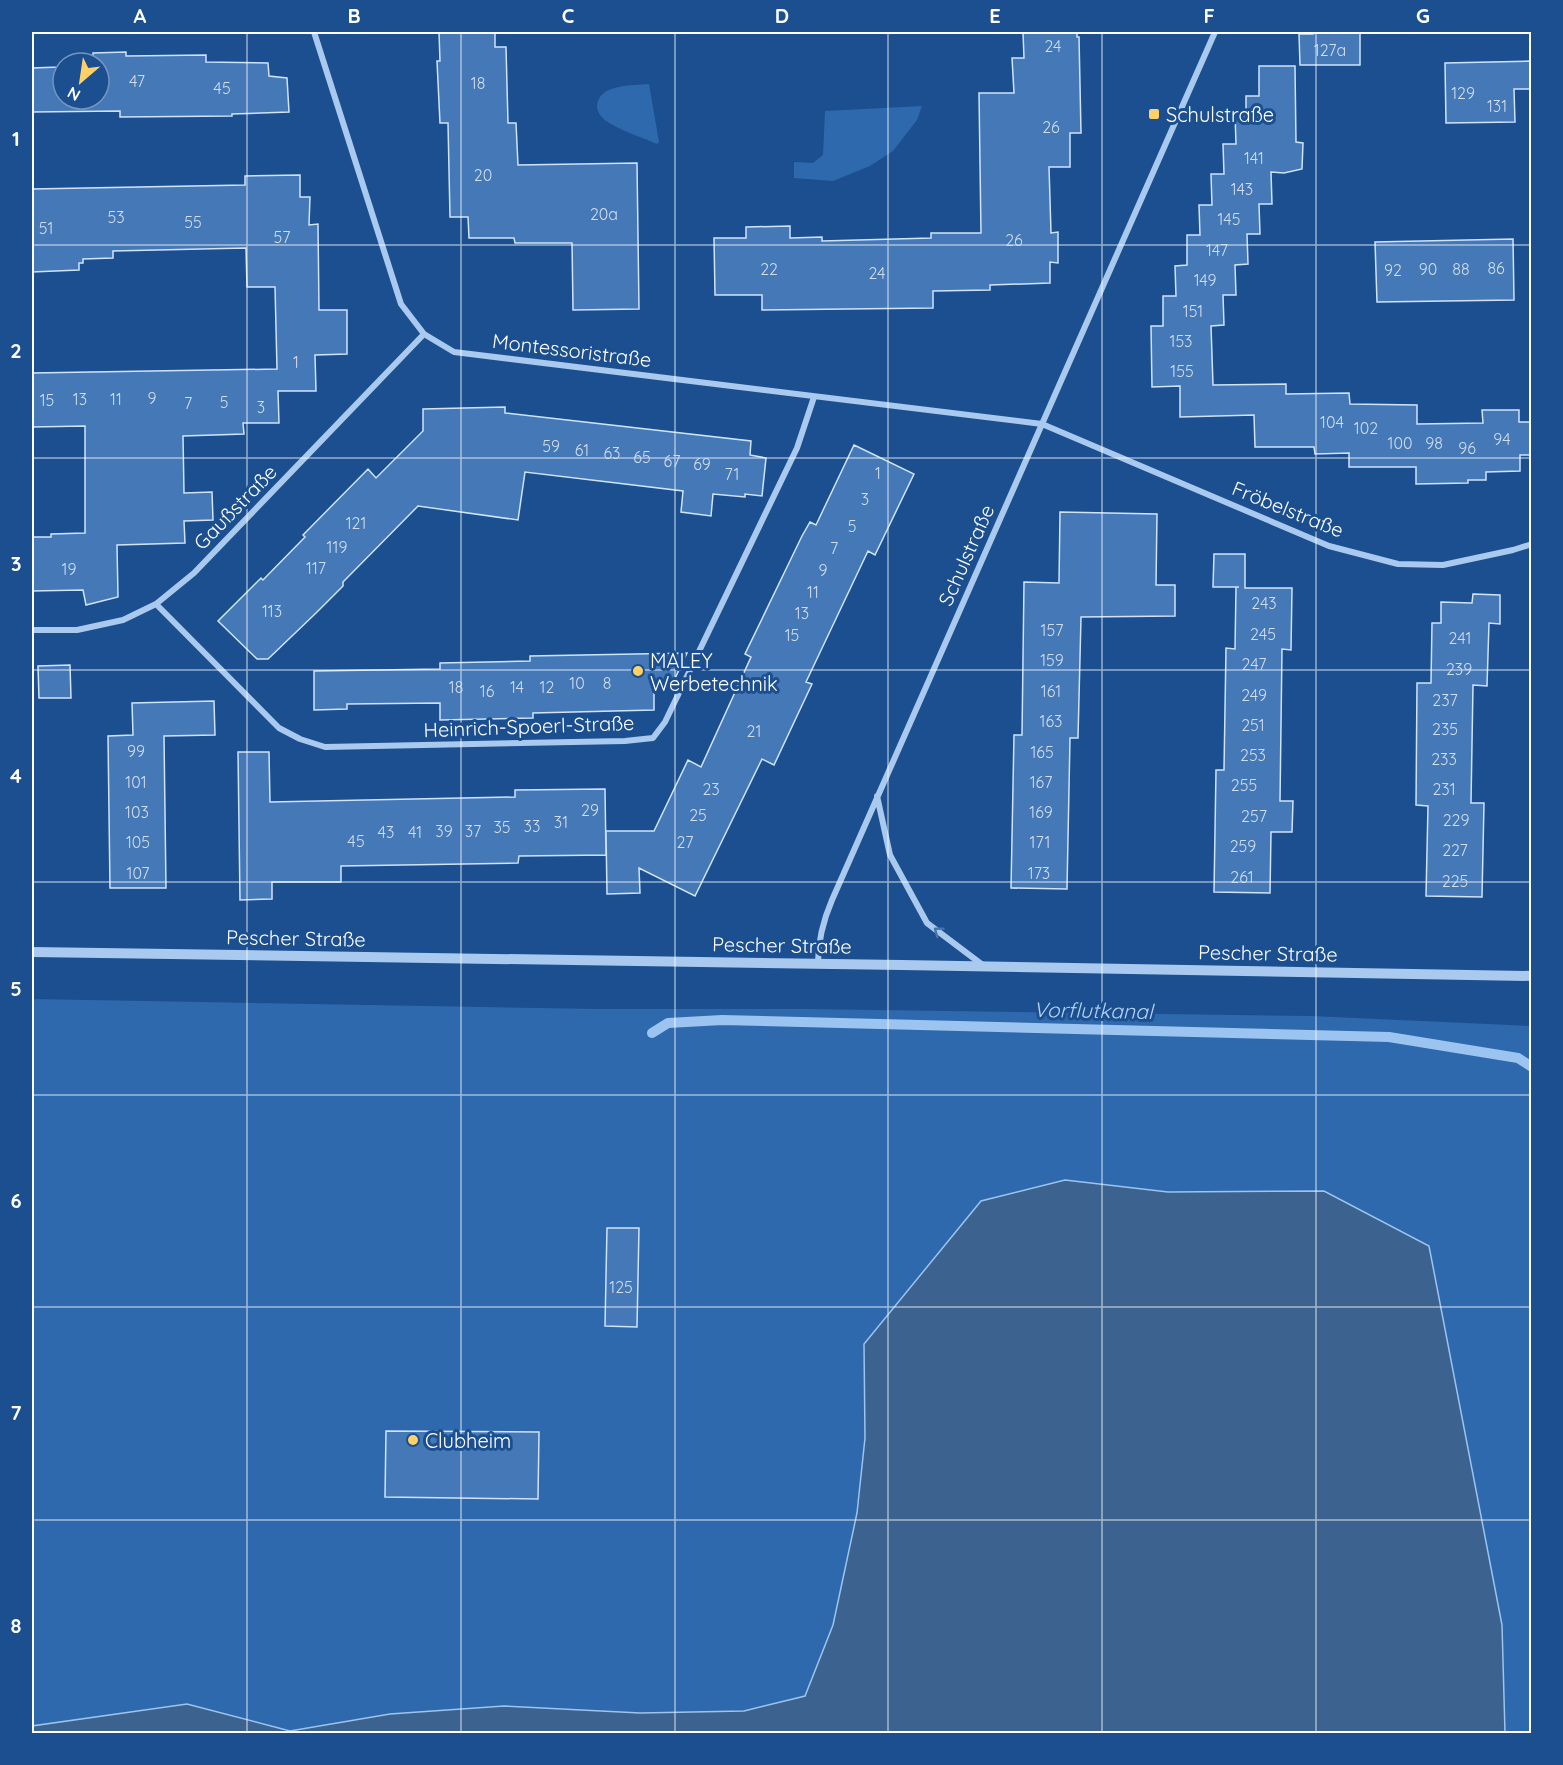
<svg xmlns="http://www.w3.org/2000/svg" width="1563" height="1765" viewBox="0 0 1563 1765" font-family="Quicksand,sans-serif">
	<rect width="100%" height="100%" fill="#1b4f8f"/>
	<path fill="#2e69ad" d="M 649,84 L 659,142 L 657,144 C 641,137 621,131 606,121 C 601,117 597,112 597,106 C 599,83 633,86 649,84 Z
		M 922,106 L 917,120 L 893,151 L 870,166 L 833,181 L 794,178 L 794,162 L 813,163 L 823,155 L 825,111 Z
		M 32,999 L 597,1009 L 806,1009 L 1311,1016 L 1531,1026 L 1531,1733 L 1505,1733 L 1502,1625 L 1429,1246 L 1168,1192 L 1065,1180 L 865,1438 L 857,1513 L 833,1625 L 805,1696 L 744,1711 L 640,1713 L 390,1714 L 290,1731 L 187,1704 L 32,1726 Z"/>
	<path fill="#3c6290" stroke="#9cc4f0" stroke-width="1.5" d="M 1065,1180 L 1168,1192 L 1324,1191 L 1429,1246 L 1502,1625 L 1505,1733 L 32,1733 L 32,1726 L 187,1704 L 290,1731 L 390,1714 L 504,1706 L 640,1713 L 744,1711 L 805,1696 L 833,1625 L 857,1513 L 865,1438 L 864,1344 L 981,1201 Z"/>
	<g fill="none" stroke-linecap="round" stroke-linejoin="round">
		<path stroke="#9cc4f0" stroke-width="10" d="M 652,1033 L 668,1023 L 722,1020 L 1389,1037 L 1518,1058 L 1532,1067"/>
	</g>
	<path fill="#4478b7" stroke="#cfe3fa" stroke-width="1.5" d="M 439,32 L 495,32 L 495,47 L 506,47 L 508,123 L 516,123 L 518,165 L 637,163 L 639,309 L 573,310 L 572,243 L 515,243 L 514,238 L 469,238 L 468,217 L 450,217 L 448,123 L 440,123 L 437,61 L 440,61 Z
		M 1023,32 L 1077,32 L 1077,37 L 1079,37 L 1081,133 L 1070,133 L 1070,167 L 1049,167 L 1051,233 L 1058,232 L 1058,263 L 1050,262 L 1050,283 L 990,285 L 990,290 L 933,291 L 933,308 L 762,310 L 762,295 L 715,295 L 714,238 L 746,238 L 746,227 L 790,226 L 790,238 L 822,237 L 822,241 L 931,238 L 931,233 L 981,233 L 979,93 L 1014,93 L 1012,58 L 1024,58 Z
		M 1313,32 L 1360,32 L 1360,65 L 1300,65 L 1299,34 L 1313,34 Z
		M 126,52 L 126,56 L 206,55 L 206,62 L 268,63 L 269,76 L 287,78 L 289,112 L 232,114 L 232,116 L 120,117 L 120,111 L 32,112 L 32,68 L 59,67 L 60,64 L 63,64 L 63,99 L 99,99 L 99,63 L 93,63 L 93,53 Z
		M 1532,61 L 1532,89 L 1514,89 L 1515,122 L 1446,123 L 1445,63 Z
		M 1259,66 L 1295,66 L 1296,142 L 1303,143 L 1302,169 L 1284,173 L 1271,172 L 1272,204 L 1259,204 L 1260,234 L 1247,234 L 1248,264 L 1235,265 L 1236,295 L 1223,295 L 1224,325 L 1211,326 L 1213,385 L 1286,384 L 1286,394 L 1349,393 L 1350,404 L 1417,405 L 1417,424 L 1483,423 L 1482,410 L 1519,410 L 1519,422 L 1532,422 L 1532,455 L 1520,455 L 1520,471 L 1486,472 L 1486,480 L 1468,480 L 1468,483 L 1416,484 L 1416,467 L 1349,467 L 1349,453 L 1315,454 L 1314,447 L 1255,447 L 1254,415 L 1180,417 L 1180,386 L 1152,387 L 1151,326 L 1163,326 L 1163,296 L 1176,296 L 1175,266 L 1187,265 L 1187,235 L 1200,235 L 1199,205 L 1212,205 L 1211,174 L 1224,174 L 1223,144 L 1236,144 L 1235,114 L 1246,113 L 1246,96 L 1259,96 Z
		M 300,175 L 300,197 L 310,197 L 309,225 L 318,224 L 319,310 L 347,310 L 347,354 L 315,355 L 316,391 L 278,391 L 279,423 L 243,423 L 244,434 L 183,436 L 184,493 L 212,492 L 213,520 L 184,521 L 185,543 L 117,545 L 118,597 L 86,605 L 83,590 L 32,591 L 32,537 L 51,537 L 51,534 L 85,533 L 85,426 L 32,427 L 32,373 L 277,369 L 275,287 L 247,287 L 246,248 L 113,251 L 113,258 L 83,259 L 83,263 L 79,263 L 79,270 L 32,272 L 32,189 L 245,185 L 245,176 Z
		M 1513,239 L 1514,300 L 1377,302 L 1375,242 Z
		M 505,407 L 505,413 L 751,441 L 750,455 L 766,458 L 762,496 L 745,494 L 745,497 L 713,494 L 711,516 L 681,512 L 683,491 L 525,472 L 518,520 L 418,506 L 343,582 L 343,586 L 316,613 L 268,659 L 257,659 L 218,621 L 261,578 L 263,580 L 305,537 L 303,535 L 368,469 L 376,478 L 423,431 L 423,409 Z
		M 854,445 L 914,474 L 875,555 L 868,551 L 806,682 L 812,684 L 774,765 L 762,759 L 695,896 L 639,868 L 640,893 L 607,894 L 606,831 L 654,831 L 688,760 L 701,767 L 751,657 L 745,654 L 802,536 L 810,522 L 816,525 Z
		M 1060,512 L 1157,514 L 1156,585 L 1175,585 L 1175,616 L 1081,617 L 1078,738 L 1070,738 L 1067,889 L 1011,888 L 1014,735 L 1022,735 L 1024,582 L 1059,583 Z
		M 1214,554 L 1245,554 L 1245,588 L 1292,588 L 1291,650 L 1282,649 L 1280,801 L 1293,801 L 1292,832 L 1271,832 L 1270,893 L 1214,892 L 1216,770 L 1224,770 L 1226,648 L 1235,649 L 1236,587 L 1239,587 L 1213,587 Z
		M 1473,594 L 1500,595 L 1500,624 L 1489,623 L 1487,686 L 1473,685 L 1471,803 L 1484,803 L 1482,897 L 1426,896 L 1428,806 L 1416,805 L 1417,683 L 1431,683 L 1432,623 L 1441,623 L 1441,602 L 1472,603 Z
		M 687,653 L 671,687 L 654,687 L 654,710 L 533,713 L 533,718 L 440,720 L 440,703 L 347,704 L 347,709 L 314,710 L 314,671 L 440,669 L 440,663 L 530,661 L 530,656 Z
		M 70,665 L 71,698 L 39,698 L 38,666 Z
		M 214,701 L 215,735 L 164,736 L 166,888 L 110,888 L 108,736 L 133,735 L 132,703 Z
		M 238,752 L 269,752 L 270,802 L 515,797 L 515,790 L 605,789 L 606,855 L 519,856 L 518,863 L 341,866 L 341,882 L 272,882 L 272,899 L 240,900 Z
		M 607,1228 L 639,1228 L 637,1327 L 605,1326 Z
		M 386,1431 L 539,1432 L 538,1499 L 385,1497 Z"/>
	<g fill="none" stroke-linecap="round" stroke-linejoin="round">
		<path stroke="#a9c9ee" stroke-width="6" d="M 314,32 L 401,304 L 424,334 L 454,352 L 1042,424 L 1329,546 L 1398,564 L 1443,565 L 1513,550 L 1532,544
			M 156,604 L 279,728 L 300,739 L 325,747 L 625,741 L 653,738 L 665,722 L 797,448 L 814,397
			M 32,630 L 77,630 L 123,620 L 156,604 L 194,573 L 424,334
			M 877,796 L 890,855 L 927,923 L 984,966
			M 818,963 C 818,940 823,921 832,900 L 1215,32"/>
		<path stroke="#a9c9ee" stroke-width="10" d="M 32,952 L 902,965 L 1532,976"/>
	</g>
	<defs><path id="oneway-chevron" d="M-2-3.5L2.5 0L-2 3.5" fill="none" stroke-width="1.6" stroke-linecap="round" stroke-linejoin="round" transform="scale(1.5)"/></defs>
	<use stroke="#4674ac" href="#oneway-chevron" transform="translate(938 931) rotate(-143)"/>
	<path fill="none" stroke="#fff" stroke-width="1.5" stroke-opacity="0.55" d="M 247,32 L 247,1734M 461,32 L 461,1734M 675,32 L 675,1734M 888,32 L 888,1734M 1102,32 L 1102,1734M 1316,32 L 1316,1734M 32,245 L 1532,245M 32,458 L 1532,458M 32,670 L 1532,670M 32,882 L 1532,882M 32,1095 L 1532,1095M 32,1307 L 1532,1307M 32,1520 L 1532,1520"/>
	<g fill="#ffd166" stroke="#1b4f8f" stroke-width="2">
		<rect x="1148" y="108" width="12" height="12" rx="3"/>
		<circle cx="638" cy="671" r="6"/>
		<circle cx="413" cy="1440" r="6"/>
	</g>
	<g text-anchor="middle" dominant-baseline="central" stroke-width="6" stroke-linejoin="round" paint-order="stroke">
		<g font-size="16" fill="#d0dded">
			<text x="1053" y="46">24</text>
			<text x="1330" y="50">127a</text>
			<text x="137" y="81">47</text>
			<text x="478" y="83">18</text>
			<text x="222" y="88">45</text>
			<text x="1463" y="93">129</text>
			<text x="1497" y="106">131</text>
			<text x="1051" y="127">26</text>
			<text x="1254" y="158">141</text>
			<text x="483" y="175">20</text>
			<text x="1242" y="189">143</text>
			<text x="604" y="214">20a</text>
			<text x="116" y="217">53</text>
			<text x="1229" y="219">145</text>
			<text x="193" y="222">55</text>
			<text x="46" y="228">51</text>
			<text x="282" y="237">57</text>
			<text x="1014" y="240">26</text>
			<text x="1217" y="250">147</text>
			<text x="1496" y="268">86</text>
			<text x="769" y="269">22</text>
			<text x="1428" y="269">90</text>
			<text x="1461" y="269">88</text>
			<text x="1393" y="270">92</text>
			<text x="877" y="273">24</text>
			<text x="1205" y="280">149</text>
			<text x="1193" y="311">151</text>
			<text x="1181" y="341">153</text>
			<text x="296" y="362">1</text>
			<text x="1182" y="371">155</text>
			<text x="152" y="398">9</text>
			<text x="80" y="399">13</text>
			<text x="116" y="399">11</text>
			<text x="47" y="400">15</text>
			<text x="224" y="402">5</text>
			<text x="188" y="403">7</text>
			<text x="261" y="407">3</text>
			<text x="1332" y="422">104</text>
			<text x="1366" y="428">102</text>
			<text x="1502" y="439">94</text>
			<text x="1400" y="443">100</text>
			<text x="1434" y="443">98</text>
			<text x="551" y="446">59</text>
			<text x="1467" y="448">96</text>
			<text x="582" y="450">61</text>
			<text x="612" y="453">63</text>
			<text x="642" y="457">65</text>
			<text x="672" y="461">67</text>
			<text x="702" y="464">69</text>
			<text x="878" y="473">1</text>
			<text x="732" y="474">71</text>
			<text x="865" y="499">3</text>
			<text x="356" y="523">121</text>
			<text x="852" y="526">5</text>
			<text x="337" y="547">119</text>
			<text x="834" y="548">7</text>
			<text x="316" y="568">117</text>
			<text x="69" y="569">19</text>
			<text x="823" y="570">9</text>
			<text x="813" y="592">11</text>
			<text x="1264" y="603">243</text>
			<text x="272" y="611">113</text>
			<text x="802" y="613">13</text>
			<text x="1052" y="630">157</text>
			<text x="1263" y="634">245</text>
			<text x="792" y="635">15</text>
			<text x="1460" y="638">241</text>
			<text x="1052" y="660">159</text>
			<text x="1254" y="664">247</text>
			<text x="1459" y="669">239</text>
			<text x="577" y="683">10</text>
			<text x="607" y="683">8</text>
			<text x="456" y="687">18</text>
			<text x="517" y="687">14</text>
			<text x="547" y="687">12</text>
			<text x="487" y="691">16</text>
			<text x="1051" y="691">161</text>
			<text x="1254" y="695">249</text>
			<text x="1445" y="700">237</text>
			<text x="1051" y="721">163</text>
			<text x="1253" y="725">251</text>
			<text x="1445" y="729">235</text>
			<text x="754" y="731">21</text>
			<text x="136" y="751">99</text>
			<text x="1042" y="752">165</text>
			<text x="1253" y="755">253</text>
			<text x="1444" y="759">233</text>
			<text x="136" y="782">101</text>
			<text x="1041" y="782">167</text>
			<text x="1244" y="785">255</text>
			<text x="711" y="789">23</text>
			<text x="1444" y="789">231</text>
			<text x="590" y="810">29</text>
			<text x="137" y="812">103</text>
			<text x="1041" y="812">169</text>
			<text x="698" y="815">25</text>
			<text x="1254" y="816">257</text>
			<text x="1456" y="820">229</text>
			<text x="561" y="822">31</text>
			<text x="532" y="826">33</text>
			<text x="502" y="827">35</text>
			<text x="444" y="831">39</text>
			<text x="473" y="831">37</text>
			<text x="386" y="832">43</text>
			<text x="415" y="832">41</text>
			<text x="356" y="841">45</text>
			<text x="138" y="842">105</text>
			<text x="685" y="842">27</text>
			<text x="1040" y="842">171</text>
			<text x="1243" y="846">259</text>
			<text x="1455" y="850">227</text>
			<text x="138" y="873">107</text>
			<text x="1039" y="873">173</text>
			<text x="1242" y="877">261</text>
			<text x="1455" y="881">225</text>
			<text x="621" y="1287">125</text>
		</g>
		<g font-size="20" fill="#fff" stroke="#1b4f8f" text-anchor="start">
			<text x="1166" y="114">Schulstraße</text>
			<text x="650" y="660">MALEY<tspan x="650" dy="23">Werbetechnik</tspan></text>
			<text x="425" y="1440">Clubheim</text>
		</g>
		<g font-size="20" fill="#fff" stroke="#1b4f8f">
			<text transform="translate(572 350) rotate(7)">Montessoristraße</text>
			<text transform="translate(235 507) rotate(-46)">Gaußstraße</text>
			<text transform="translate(1288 509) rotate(22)">Fröbelstraße</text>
			<text transform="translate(966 555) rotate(-66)">Schulstraße</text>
			<text transform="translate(529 726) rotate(-2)">Heinrich-Spoerl-Straße</text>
			<text transform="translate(296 938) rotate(1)">Pescher Straße</text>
			<text transform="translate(782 945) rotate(1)">Pescher Straße</text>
			<text transform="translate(1268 953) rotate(1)">Pescher Straße</text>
		</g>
		<g font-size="21" font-style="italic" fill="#b5d3f5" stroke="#1b4f8f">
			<text transform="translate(1093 1010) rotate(1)">Vorflutkanal</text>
		</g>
	</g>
	<rect width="1563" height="1765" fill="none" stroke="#1b4f8f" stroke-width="66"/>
	<g transform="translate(81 81) rotate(209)"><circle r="28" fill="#1b4f8f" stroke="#7695bc" stroke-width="1.5"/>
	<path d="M0-4.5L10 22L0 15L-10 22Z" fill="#ffd166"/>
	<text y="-9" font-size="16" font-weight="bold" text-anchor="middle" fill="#ffffff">N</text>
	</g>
	<rect x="33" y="33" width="1497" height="1699" fill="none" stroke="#fff" stroke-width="2"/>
	<g font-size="20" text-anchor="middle" font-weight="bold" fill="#fff">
		<text x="140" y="23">A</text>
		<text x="354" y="23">B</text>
		<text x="568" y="23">C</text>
		<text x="782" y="23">D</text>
		<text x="995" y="23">E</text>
		<text x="1209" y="23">F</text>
		<text x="1423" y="23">G</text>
		<text x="16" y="146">1</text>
		<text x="16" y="358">2</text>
		<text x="16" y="571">3</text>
		<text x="16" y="783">4</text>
		<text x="16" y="996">5</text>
		<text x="16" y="1208">6</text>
		<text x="16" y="1420">7</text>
		<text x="16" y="1633">8</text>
	</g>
</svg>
